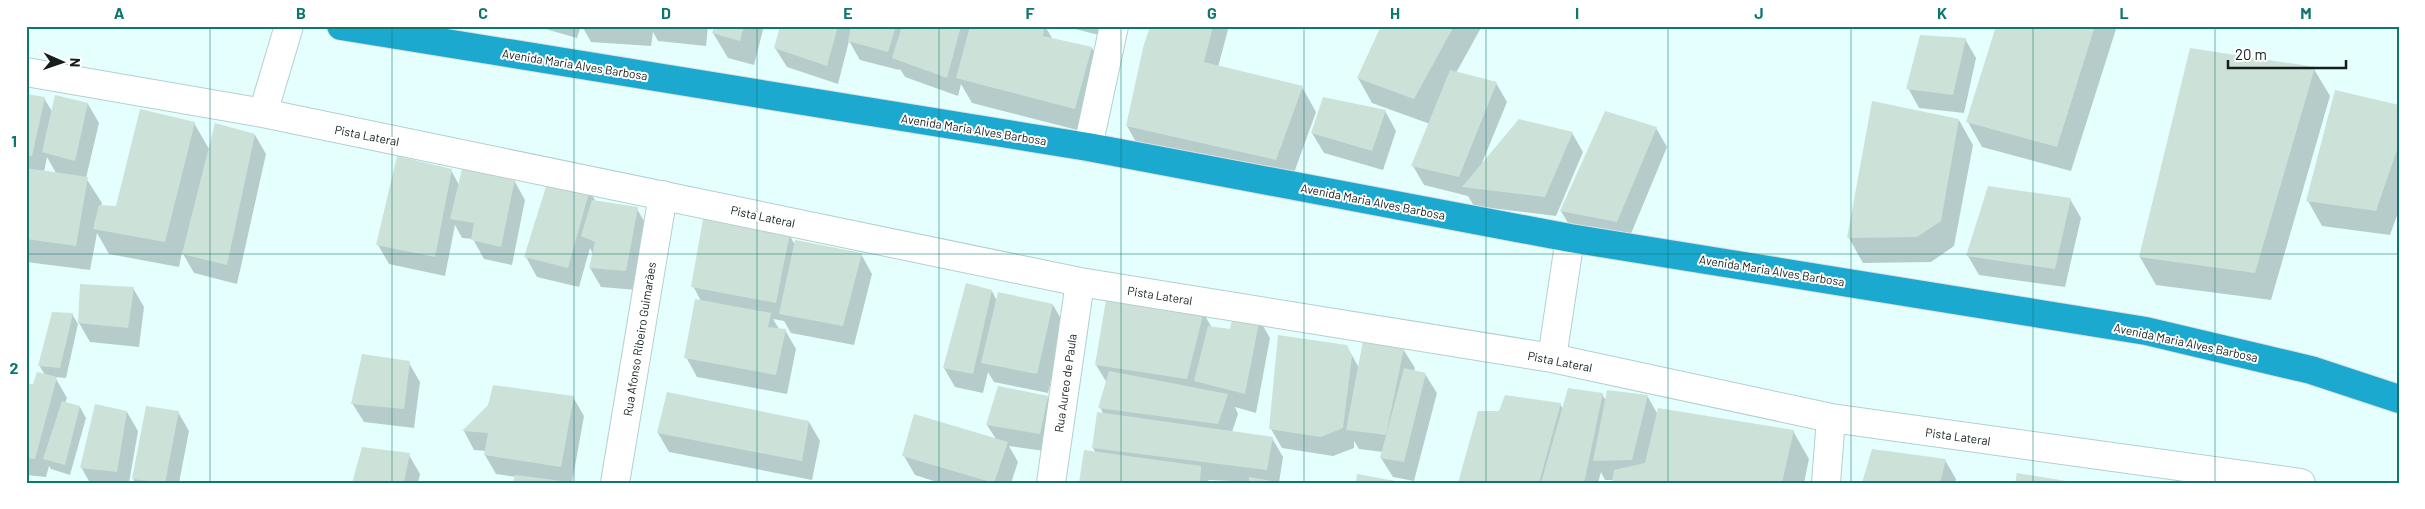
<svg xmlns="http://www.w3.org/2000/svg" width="2425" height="509" viewBox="0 0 2425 509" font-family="Barlow,sans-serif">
	<rect width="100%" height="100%" fill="#e4fffe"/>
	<path fill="#0003" fill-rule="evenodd" d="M 535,26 L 581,26 L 577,38 Z
		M 582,26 L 708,26 L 706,46 L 658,41 L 653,32 L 651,46 L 591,42 Z
		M 715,26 L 764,26 L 754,65 L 728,58 L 713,33 Z
		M 781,26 L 850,26 L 852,29 L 852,26 L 1045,26 L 1053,40 L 1092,48 L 1106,73 L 1089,133 L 972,103 L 961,84 L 958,96 L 905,77 L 900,69 L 899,70 L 860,60 L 849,41 L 838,84 L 787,67 L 775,48 Z
		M 1063,26 L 1110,26 L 1107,37 Z
		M 1151,26 L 1229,26 L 1218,67 L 1302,87 L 1316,112 L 1290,184 L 1141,151 L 1127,126 Z
		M 1382,26 L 1482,26 L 1456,73 L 1496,83 L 1507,102 L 1482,163 L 1572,133 L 1583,152 L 1556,216 L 1474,206 L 1468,196 L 1424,185 L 1413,166 L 1430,124 L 1372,103 L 1358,78 Z
		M 1997,26 L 2117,26 L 2071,171 L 1982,147 L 1968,122 Z
		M 1965,39 L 1976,58 L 1964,113 L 1919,108 L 1908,88 Z
		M 2191,50 L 2314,69 L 2330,96 L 2271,300 L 2156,285 L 2140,257 Z
		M 26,95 L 44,98 L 53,113 L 88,104 L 99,123 L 86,178 L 102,203 L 101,206 L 117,208 L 194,123 L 209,149 L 255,135 L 266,154 L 237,284 L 194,273 L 182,252 L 179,267 L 109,254 L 97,233 L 90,270 L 26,262 ZM 47,157 L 56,173 L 44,172 Z
		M 2399,106 L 2399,210 L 2390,235 L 2322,226 L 2308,201 Z
		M 1385,111 L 1396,131 L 1383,170 L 1324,153 L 1312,133 Z
		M 1605,113 L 1656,128 L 1667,147 L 1628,241 L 1572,230 L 1561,211 Z
		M 1959,120 L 1973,145 L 1954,246 L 1931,262 L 1863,263 L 1849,238 Z
		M 451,170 L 459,185 L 514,180 L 525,200 L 512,265 L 484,259 L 473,239 L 462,238 L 455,225 L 445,276 L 389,264 L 378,245 Z
		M 589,190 L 596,202 L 637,209 L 648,228 L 637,290 L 601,287 L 590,268 L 593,254 L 590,248 L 579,287 L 537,277 L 526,257 Z
		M 2070,199 L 2081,218 L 2065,287 L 1979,275 L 1968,256 Z
		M 789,234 L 795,245 L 861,254 L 872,274 L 854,345 L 791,333 L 784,321 L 773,319 L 779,329 L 785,330 L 796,349 L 787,394 L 697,377 L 686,357 L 701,301 L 693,286 Z
		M 81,285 L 133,288 L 144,307 L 139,347 L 90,342 L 79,323 Z
		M 992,291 L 997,301 L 1053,305 L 1064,324 L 1048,393 L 994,382 L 988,372 L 983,393 L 955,387 L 944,368 Z
		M 1203,312 L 1212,328 L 1231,331 L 1259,319 L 1270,338 L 1256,413 L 1235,407 L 1238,414 L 1232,432 L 1272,438 L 1283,457 L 1279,483 L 1208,480 L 1210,483 L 1080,483 L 1096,453 L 1093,448 L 1104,415 L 1100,407 L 1107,383 L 1096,365 Z
		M 72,314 L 78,324 L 66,378 L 55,377 L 67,398 L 65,403 L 80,407 L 86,418 L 70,475 L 51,469 L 49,466 L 46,477 L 26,475 L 26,385 L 34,385 L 45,375 L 39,365 Z
		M 26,323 L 29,329 L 26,345 Z
		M 1347,346 L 1359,368 L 1403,349 L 1415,368 L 1414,371 L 1425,374 L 1437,393 L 1414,481 L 1393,477 L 1381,458 L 1383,452 L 1359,449 L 1354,441 L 1354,448 L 1333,456 L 1282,448 L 1271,429 Z
		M 409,363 L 420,382 L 414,428 L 364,422 L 352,403 Z
		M 1602,394 L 1606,401 L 1648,397 L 1658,415 L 1793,431 L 1809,459 L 1804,483 L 1613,483 L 1614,480 L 1605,480 L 1601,472 L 1598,483 L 1460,483 L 1500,412 L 1560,404 L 1563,409 Z
		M 573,397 L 584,416 L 572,483 L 515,483 L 516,477 L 496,474 L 485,455 L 486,451 L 474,450 L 464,431 Z
		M 1047,397 L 1058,416 L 1051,452 L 1009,446 L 1018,462 L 1011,483 L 940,483 L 915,475 L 904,456 L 996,439 L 987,425 Z
		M 127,412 L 138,431 L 129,483 L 90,483 L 81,467 Z
		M 178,412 L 189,431 L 179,483 L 135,483 L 133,478 Z
		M 809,422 L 820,441 L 812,480 L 669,452 L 658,433 Z
		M 409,455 L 420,474 L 418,483 L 353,483 Z
		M 1945,460 L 1956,479 L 1955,483 L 1863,483 Z"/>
	<path fill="#cce2d8" d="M 714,26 L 744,26 L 740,41 L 712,33 Z
		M 780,26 L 838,26 L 827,66 L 774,48 Z
		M 851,26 L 896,26 L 888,52 L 848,41 Z
		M 902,26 L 961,26 L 947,78 L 892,58 Z
		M 970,26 L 1044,26 L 1043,36 L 1092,47 L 1075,109 L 956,78 Z
		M 1150,26 L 1213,26 L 1204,62 L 1303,86 L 1276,160 L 1126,126 L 1143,48 Z
		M 1381,26 L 1454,26 L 1414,99 L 1357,78 Z
		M 1996,26 L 2095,26 L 2057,147 L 1966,122 Z
		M 1920,35 L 1966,38 L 1953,95 L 1906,89 Z
		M 2190,48 L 2315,67 L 2255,273 L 2139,257 Z
		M 1450,70 L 1497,82 L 1459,177 L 1411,166 Z
		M 2335,90 L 2399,105 L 2399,144 L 2376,211 L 2306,201 Z
		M 26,94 L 45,97 L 32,156 L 26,156 Z
		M 55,95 L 88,103 L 75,161 L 42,152 Z
		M 1323,97 L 1386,110 L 1372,151 L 1311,133 Z
		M 1872,101 L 1959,119 L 1941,221 L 1917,237 L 1847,238 Z
		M 140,109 L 195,122 L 165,242 L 93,229 L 99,205 L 116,206 Z
		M 1605,111 L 1657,127 L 1617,222 L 1560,211 Z
		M 1519,119 L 1573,132 L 1545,197 L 1462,187 Z
		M 215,123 L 255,134 L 227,265 L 182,254 Z
		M 397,156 L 452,169 L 435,257 L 376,245 Z
		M 463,165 L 515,179 L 501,247 L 471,240 L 474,223 L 450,219 Z
		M 26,168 L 88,177 L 76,246 L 26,239 Z
		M 549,177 L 590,189 L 568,268 L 524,257 Z
		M 1988,186 L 2071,198 L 2055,269 L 1966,256 Z
		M 592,200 L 638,207 L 626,271 L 589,268 L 595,242 L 581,236 Z
		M 703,219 L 790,233 L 776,303 L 691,287 Z
		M 795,240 L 862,253 L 843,326 L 779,314 Z
		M 966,283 L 992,290 L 973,374 L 943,368 Z
		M 80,284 L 134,287 L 128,328 L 78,323 Z
		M 998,292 L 1053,304 L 1037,374 L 981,363 Z
		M 695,299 L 771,313 L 768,327 L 786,329 L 776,375 L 684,358 Z
		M 1106,300 L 1204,311 L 1187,379 L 1095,365 Z
		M 1234,311 L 1260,317 L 1245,394 L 1194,381 L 1208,326 L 1230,329 Z
		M 52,312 L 73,313 L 60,368 L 38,366 Z
		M 1278,335 L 1347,345 L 1352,356 L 1343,428 L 1321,437 L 1269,429 Z
		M 1363,341 L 1404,348 L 1386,435 L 1346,430 Z
		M 362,354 L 410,361 L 404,409 L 351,404 Z
		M 1404,368 L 1426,373 L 1404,462 L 1380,458 Z
		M 1109,371 L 1228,394 L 1218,424 L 1098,408 Z
		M 37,372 L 57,377 L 35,459 L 26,458 L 26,384 L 33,384 Z
		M 493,385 L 574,396 L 561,467 L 484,455 L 488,433 L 462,431 L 488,405 Z
		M 998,386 L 1048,396 L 1040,434 L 986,425 Z
		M 1568,388 L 1603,393 L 1584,483 L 1541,483 Z
		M 1607,390 L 1648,395 L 1632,460 L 1593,461 Z
		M 667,392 L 809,421 L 802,461 L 657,433 Z
		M 1505,395 L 1561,403 L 1539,483 L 1458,483 L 1478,411 L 1499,411 Z
		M 62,401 L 80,406 L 65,465 L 43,459 Z
		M 95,404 L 127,411 L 117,472 L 80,468 Z
		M 146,406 L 179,411 L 165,483 L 132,479 Z
		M 1658,408 L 1794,430 L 1782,483 L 1612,483 L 1614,470 L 1645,463 Z
		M 1097,412 L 1273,437 L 1267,470 L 1092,448 Z
		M 914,414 L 1008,442 L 994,483 L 902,456 Z
		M 362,447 L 410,453 L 404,483 L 352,483 Z
		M 1872,449 L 1946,459 L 1940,483 L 1862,483 Z
		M 1084,450 L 1201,466 L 1200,483 L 1079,483 Z
		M 2017,473 L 2073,482 L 2073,483 L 2015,483 Z
		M 1357,474 L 1401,482 L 1401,483 L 1356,483 Z
		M 515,475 L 571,482 L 571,483 L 513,483 Z
		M 1249,477 L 1277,482 L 1277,483 L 1249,483 Z"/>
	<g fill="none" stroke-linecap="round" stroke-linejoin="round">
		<g stroke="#b5cfce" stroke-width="30">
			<path id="street" d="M 26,72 L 263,113 L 1080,282 L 1552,358 L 1831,418 L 2301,483
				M 263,113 L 289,26
				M 1088,147 L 1114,26
				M 1552,358 L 1570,238
				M 615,483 L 663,195
				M 1051,483 L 1080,282
				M 1826,483 L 1831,418"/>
		</g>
		<g stroke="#dee0df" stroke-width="30">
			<path id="highway" d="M 341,26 L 1088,147 L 1570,238 L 2146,331 L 2311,370 L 2399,399"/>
		</g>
		<use href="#street" stroke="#fff" stroke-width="28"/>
		<use href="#highway" stroke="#1ba9cf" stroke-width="28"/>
	</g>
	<path fill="none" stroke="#0f766e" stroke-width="1" stroke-opacity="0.55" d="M 210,26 L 210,483M 392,26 L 392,483M 574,26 L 574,483M 757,26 L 757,483M 939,26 L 939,483M 1121,26 L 1121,483M 1304,26 L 1304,483M 1486,26 L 1486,483M 1668,26 L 1668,483M 1851,26 L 1851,483M 2033,26 L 2033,483M 2215,26 L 2215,483M 26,254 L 2399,254"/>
	<g text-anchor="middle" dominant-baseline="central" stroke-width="4" stroke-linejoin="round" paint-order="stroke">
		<g font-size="12" fill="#141e1d" stroke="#fff">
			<text transform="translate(575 64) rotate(9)">Avenida Maria Alves Barbosa</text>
			<text transform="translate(974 129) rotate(9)">Avenida Maria Alves Barbosa</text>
			<text transform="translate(367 135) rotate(11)">Pista Lateral</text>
			<text transform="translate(1373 201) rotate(11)">Avenida Maria Alves Barbosa</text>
			<text transform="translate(763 216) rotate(12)">Pista Lateral</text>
			<text transform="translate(1772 270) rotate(9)">Avenida Maria Alves Barbosa</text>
			<text transform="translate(1160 295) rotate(9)">Pista Lateral</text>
			<text transform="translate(639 339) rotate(-81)">Rua Afonso Ribeiro Guimarães</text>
			<text transform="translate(2186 342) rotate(12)">Avenida Maria Alves Barbosa</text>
			<text transform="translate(1560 361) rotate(11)">Pista Lateral</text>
			<text transform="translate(1065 383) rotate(-82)">Rua Aureo de Paula</text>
			<text transform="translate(1958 436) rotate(8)">Pista Lateral</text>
		</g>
	</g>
	<rect width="2425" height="509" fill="none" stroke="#ffffff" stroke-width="55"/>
	<g transform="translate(62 62) rotate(92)" stroke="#ffffff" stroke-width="4" paint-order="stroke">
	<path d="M0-4L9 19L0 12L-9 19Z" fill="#141e1d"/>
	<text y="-8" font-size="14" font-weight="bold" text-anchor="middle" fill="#141e1d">N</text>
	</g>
	<path d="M2228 60v8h118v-8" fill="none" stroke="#141e1d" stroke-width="2.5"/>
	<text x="2235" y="60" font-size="15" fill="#141e1d" stroke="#ffffff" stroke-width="4" paint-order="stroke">20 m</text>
	<rect x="28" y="28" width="2370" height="454" fill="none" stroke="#0f766e" stroke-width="2"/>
	<g font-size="16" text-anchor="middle" font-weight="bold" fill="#0f766e">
		<text x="119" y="19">A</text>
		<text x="301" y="19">B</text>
		<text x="483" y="19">C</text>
		<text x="666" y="19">D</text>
		<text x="848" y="19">E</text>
		<text x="1030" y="19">F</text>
		<text x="1212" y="19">G</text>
		<text x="1395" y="19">H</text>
		<text x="1577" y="19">I</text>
		<text x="1759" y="19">J</text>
		<text x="1942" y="19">K</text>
		<text x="2124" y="19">L</text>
		<text x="2306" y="19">M</text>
		<text x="14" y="147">1</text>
		<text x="14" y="374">2</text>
	</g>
</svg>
